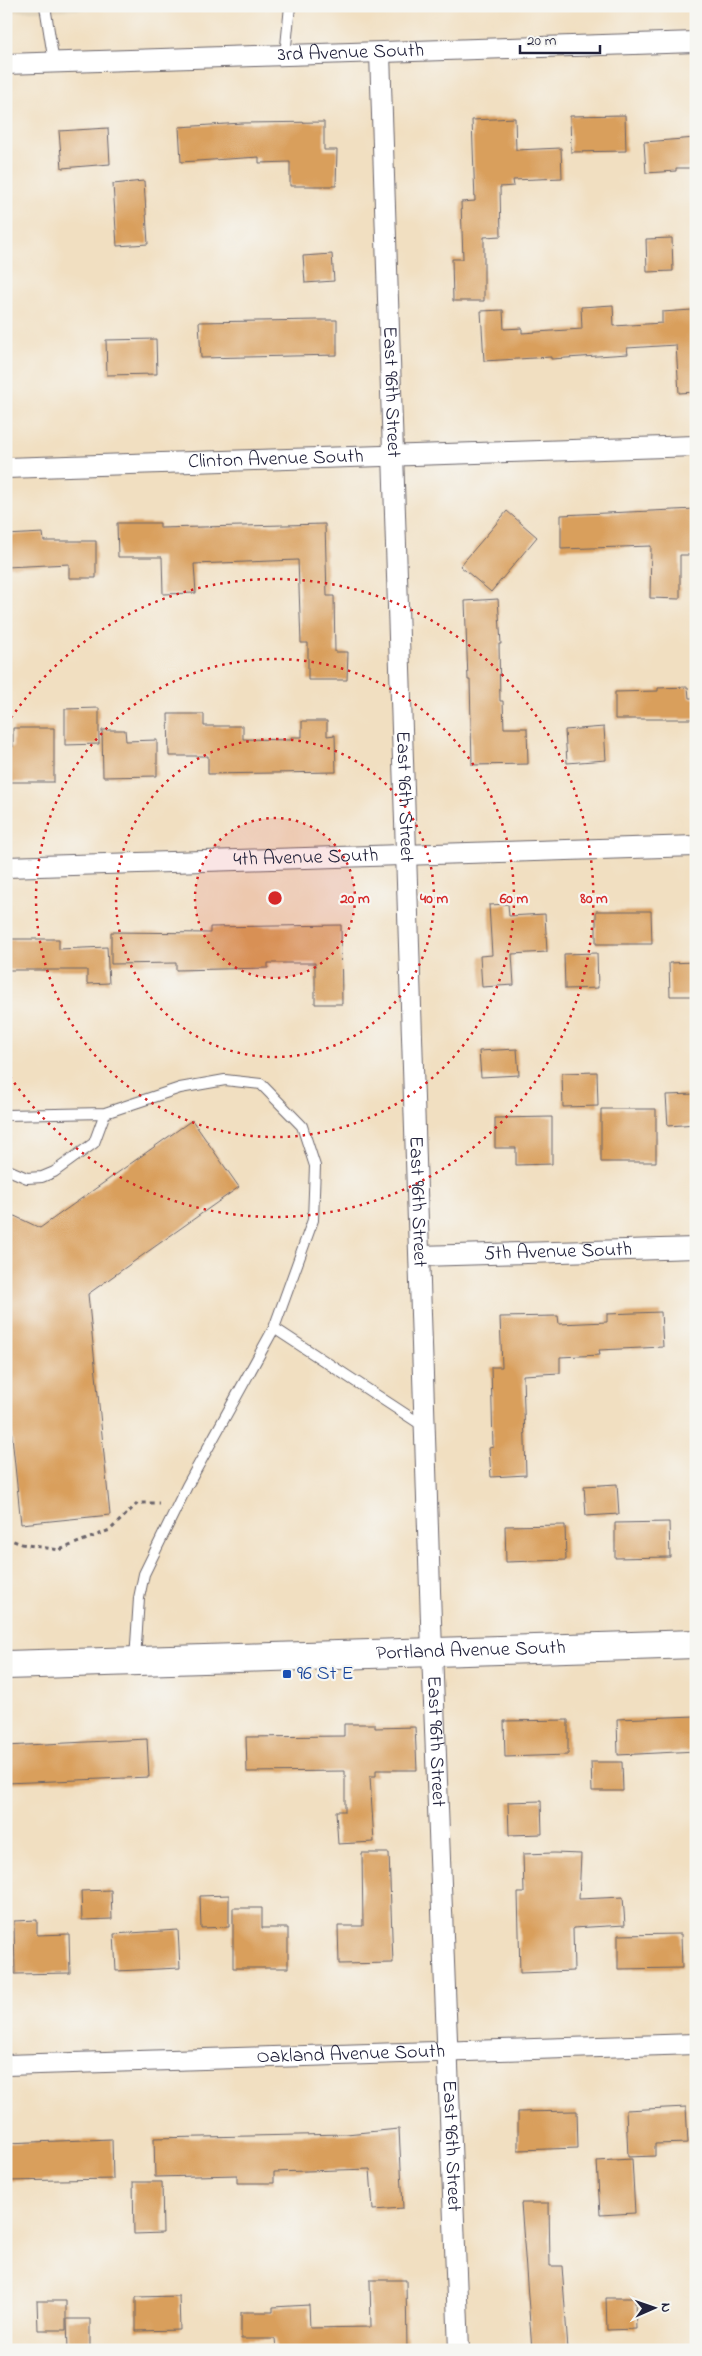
<svg xmlns="http://www.w3.org/2000/svg" width="702" height="2356" viewBox="0 0 702 2356" font-family="'Indie Flower',sans-serif">
	<rect width="100%" height="100%" fill="#f6f6f2"/>
	<filter id="ink" filterUnits="userSpaceOnUse"><feTurbulence type="fractalNoise" baseFrequency=".02" numOctaves="2"/><feDisplacementMap in="SourceGraphic" scale="10" xChannelSelector="R" yChannelSelector="G"/><feConvolveMatrix kernelMatrix="1 2 1 2 8 2 1 2 1" color-interpolation-filters="sRGB"/></filter>
	<filter id="wash" filterUnits="userSpaceOnUse"><feTurbulence type="fractalNoise" baseFrequency=".0096" numOctaves="4" result="noise"/><feDisplacementMap in="SourceGraphic" scale="20" xChannelSelector="R" yChannelSelector="G"/><feGaussianBlur stdDeviation="1.12" result="paint"/><feColorMatrix in="noise" values="0 0 0 0 0 0 0 0 0 0 0 0 0 0 0 0 0 1.4 0 .05"/><feComposite in="paint" operator="in"/></filter>
	<g filter="url(#wash)">
		<rect width="100%" height="100%" fill="#f1dfc1"/>
		<path fill="#ddceb2" d="M 6,6 L 214,6 L 6,12 Z"/>
		<g id="blocks">
			<path fill="#d99f5c" d="M 625,115 L 626,151 L 571,152 L 570,116 Z
				M 515,118 L 516,150 L 561,148 L 562,178 L 513,180 L 514,186 L 500,187 L 501,236 L 484,237 L 484,301 L 453,301 L 452,259 L 463,259 L 461,202 L 475,201 L 472,120 Z
				M 324,122 L 324,150 L 337,150 L 336,186 L 290,186 L 290,162 L 259,163 L 259,157 L 181,162 L 179,127 L 242,123 Z
				M 108,128 L 110,164 L 62,168 L 59,131 Z
				M 696,138 L 696,168 L 676,168 L 676,171 L 646,173 L 644,142 Z
				M 144,181 L 148,244 L 117,246 L 113,184 Z
				M 672,238 L 673,271 L 647,272 L 646,239 Z
				M 332,254 L 334,281 L 305,283 L 303,256 Z
				M 613,305 L 614,326 L 662,323 L 662,312 L 692,310 L 692,324 L 696,324 L 696,392 L 679,393 L 676,345 L 627,348 L 628,354 L 551,359 L 551,357 L 484,361 L 481,311 L 503,310 L 504,329 L 522,328 L 522,333 L 582,329 L 581,307 Z
				M 318,320 L 337,320 L 337,355 L 201,358 L 199,322 Z
				M 156,339 L 157,374 L 107,375 L 106,340 Z
				M 696,509 L 696,555 L 680,555 L 680,599 L 650,598 L 651,546 L 561,549 L 561,515 Z
				M 507,511 L 537,537 L 491,592 L 460,566 Z
				M 117,523 L 160,523 L 160,528 L 325,524 L 327,596 L 334,596 L 335,652 L 348,652 L 347,680 L 308,680 L 308,643 L 301,643 L 298,560 L 194,564 L 196,593 L 163,594 L 162,557 L 118,557 Z
				M 43,533 L 44,541 L 96,541 L 96,578 L 69,578 L 69,564 L 6,567 L 6,535 Z
				M 498,599 L 501,644 L 499,644 L 500,701 L 503,701 L 504,728 L 527,728 L 528,764 L 472,765 L 470,680 L 468,680 L 465,601 Z
				M 688,687 L 689,698 L 696,698 L 696,719 L 615,719 L 615,692 L 658,691 L 658,688 Z
				M 99,708 L 99,744 L 65,745 L 65,709 Z
				M 168,714 L 204,714 L 204,726 L 243,726 L 243,739 L 291,740 L 291,737 L 302,737 L 302,721 L 327,721 L 327,736 L 335,735 L 336,772 L 208,774 L 208,756 L 169,756 Z
				M 604,727 L 606,760 L 567,763 L 565,730 Z
				M 13,728 L 54,728 L 54,782 L 6,782 L 6,747 L 13,747 Z
				M 102,730 L 125,730 L 126,741 L 157,740 L 157,776 L 103,777 Z
				M 508,904 L 509,916 L 545,914 L 547,952 L 512,954 L 514,985 L 482,987 L 480,956 L 492,955 L 489,905 Z
				M 596,911 L 651,911 L 652,944 L 596,944 Z
				M 341,925 L 342,1004 L 315,1004 L 315,963 L 268,963 L 268,968 L 176,970 L 176,963 L 111,964 L 111,932 L 210,933 L 210,927 Z
				M 6,939 L 59,939 L 59,949 L 107,947 L 109,983 L 87,984 L 87,970 L 6,970 Z
				M 597,953 L 598,988 L 565,989 L 564,954 Z
				M 696,962 L 696,996 L 670,996 L 669,963 Z
				M 517,1049 L 519,1075 L 481,1077 L 479,1051 Z
				M 597,1072 L 598,1106 L 563,1107 L 562,1073 Z
				M 696,1094 L 696,1124 L 668,1126 L 666,1095 Z
				M 601,1109 L 656,1109 L 656,1162 L 601,1162 Z
				M 552,1117 L 552,1164 L 516,1165 L 516,1148 L 495,1148 L 495,1118 Z
				M 192,1120 L 239,1187 L 88,1294 L 110,1515 L 21,1524 L 9,1407 L 6,1408 L 6,1212 L 40,1228 Z
				M 661,1312 L 663,1347 L 599,1350 L 600,1355 L 560,1357 L 560,1373 L 523,1375 L 526,1475 L 491,1477 L 489,1448 L 493,1447 L 491,1367 L 502,1367 L 500,1317 L 558,1316 L 559,1324 L 607,1322 L 607,1314 Z
				M 617,1484 L 619,1514 L 586,1516 L 584,1486 Z
				M 669,1522 L 670,1557 L 615,1558 L 615,1523 Z
				M 565,1525 L 566,1560 L 506,1562 L 505,1526 Z
				M 696,1716 L 696,1751 L 618,1755 L 617,1719 Z
				M 568,1720 L 568,1755 L 505,1757 L 504,1721 Z
				M 344,1724 L 375,1724 L 375,1728 L 415,1727 L 417,1770 L 376,1770 L 376,1776 L 370,1776 L 374,1842 L 338,1844 L 336,1811 L 345,1811 L 345,1771 L 247,1772 L 246,1737 L 344,1736 Z
				M 147,1739 L 149,1777 L 6,1783 L 6,1746 Z
				M 591,1762 L 622,1762 L 623,1791 L 592,1791 Z
				M 541,1801 L 542,1834 L 509,1835 L 508,1802 Z
				M 362,1853 L 389,1853 L 393,1963 L 339,1964 L 338,1926 L 363,1926 Z
				M 554,1853 L 581,1854 L 579,1899 L 623,1897 L 625,1925 L 573,1928 L 574,1971 L 520,1973 L 518,1893 L 524,1893 L 523,1854 Z
				M 111,1890 L 112,1919 L 82,1920 L 81,1891 Z
				M 229,1895 L 229,1927 L 201,1928 L 200,1896 Z
				M 233,1908 L 262,1908 L 262,1928 L 288,1928 L 288,1968 L 233,1968 Z
				M 37,1920 L 37,1935 L 69,1934 L 70,1973 L 15,1974 L 14,1921 Z
				M 178,1930 L 180,1968 L 116,1971 L 114,1934 Z
				M 681,1934 L 682,1968 L 618,1969 L 618,1935 Z
				M 686,2107 L 688,2143 L 655,2144 L 655,2156 L 628,2157 L 626,2110 Z
				M 577,2111 L 578,2148 L 518,2150 L 518,2112 Z
				M 399,2129 L 403,2208 L 373,2210 L 370,2169 L 274,2172 L 274,2183 L 237,2183 L 237,2175 L 155,2177 L 154,2138 L 346,2134 Z
				M 112,2139 L 113,2179 L 6,2181 L 6,2143 Z
				M 632,2159 L 635,2213 L 600,2215 L 597,2161 Z
				M 133,2182 L 162,2182 L 163,2233 L 134,2234 Z
				M 521,2203 L 549,2203 L 550,2266 L 562,2266 L 568,2350 L 532,2350 Z
				M 370,2280 L 406,2280 L 407,2350 L 276,2350 L 275,2339 L 241,2339 L 241,2312 L 273,2312 L 273,2307 L 309,2305 L 310,2328 L 371,2327 Z
				M 179,2296 L 180,2330 L 136,2331 L 136,2297 Z
				M 606,2298 L 635,2298 L 636,2329 L 607,2330 Z
				M 37,2301 L 66,2301 L 66,2330 L 38,2330 Z
				M 67,2319 L 90,2319 L 90,2350 L 68,2350 Z"/>
		</g>
	</g>
	<g filter="url(#ink)">
		<use href="#blocks" fill-opacity="0" stroke="#6a646a" stroke-width="1"/>
		<g fill="none" stroke-linecap="round" stroke-linejoin="round">
			<g stroke="#6a646a" stroke-width="12">
				<path id="lane" d="M 45,6 L 54,63
					M 285,56 L 290,6
					M 6,1115 L 105,1113 L 180,1088 L 225,1080 L 261,1084 L 302,1126 L 315,1166 L 313,1220 L 274,1328 L 187,1486 L 144,1574 L 139,1598 L 135,1660
					M 6,1169 L 27,1178 L 42,1177 L 54,1172 L 94,1143 L 105,1113
					M 274,1328 L 425,1427"/>
			</g>
			<g stroke="#6a646a" stroke-width="22">
				<g id="street">
					<path id="s1" d="M 380,53 L 432,1652 L 459,2350"/>
					<path id="s2" d="M 6,64 L 696,42"/>
					<path id="s3" d="M 6,468 L 696,446"/>
					<path id="s4" d="M 6,867 L 696,846"/>
					<path id="s5" d="M 420,1256 L 696,1248"/>
					<path id="s6" d="M 6,2065 L 696,2044"/>
				</g>
			</g>
			<g stroke="#6a646a" stroke-width="30">
				<g id="secondary">
					<path id="s7" d="M 6,1665 L 696,1644"/>
				</g>
			</g>
			<path stroke="#6a646a" stroke-width="3" stroke-dasharray="4 4" stroke-linecap="butt" d="M 6,1538 L 21,1544 L 59,1550 L 110,1530 L 138,1503 L 159,1503"/>
			<use href="#lane" stroke="#fff" stroke-width="10"/>
			<use href="#street" stroke="#fff" stroke-width="20"/>
			<use href="#secondary" stroke="#fff" stroke-width="28"/>
		</g>
	</g>
	<circle cx="275" cy="898" r="80" fill="#d62828" fill-opacity=".12"/>
	<g fill="none" stroke="#d62828" stroke-width="2.5" stroke-dasharray="2.5 5">
		<circle cx="275" cy="898" r="80"/>
		<circle cx="275" cy="898" r="159"/>
		<circle cx="275" cy="898" r="239"/>
		<path d="M7 724A319 319 0 1 1 7 1072"/>
	</g>
	<rect fill="#1a4fb4" stroke="#f6f6f2" stroke-width="2" x="282" y="1669" width="10" height="10" rx="2.5"/>
	<g text-anchor="middle" dominant-baseline="central" stroke-width="4.5" stroke-linejoin="round" paint-order="stroke">
		<g font-size="20" fill="#22223b" stroke="#f6f6f2">
			<text stroke="none"><textPath href="#s2" startOffset="345">3rd Avenue South</textPath></text>
			<text stroke="none"><textPath href="#s1" startOffset="339">East 96th Street</textPath></text>
			<text stroke="none"><textPath href="#s3" startOffset="270">Clinton Avenue South</textPath></text>
			<text stroke="none"><textPath href="#s1" startOffset="744">East 96th Street</textPath></text>
			<text stroke="none"><textPath href="#s4" startOffset="300">4th Avenue South</textPath></text>
			<text stroke="none"><textPath href="#s1" startOffset="1149">East 96th Street</textPath></text>
			<text stroke="none"><textPath href="#s5" startOffset="138">5th Avenue South</textPath></text>
			<text stroke="none"><textPath href="#s7" startOffset="465">Portland Avenue South</textPath></text>
			<text stroke="none"><textPath href="#s1" startOffset="1689">East 96th Street</textPath></text>
			<text stroke="none"><textPath href="#s6" startOffset="345">Oakland Avenue South</textPath></text>
			<text stroke="none"><textPath href="#s1" startOffset="2094">East 96th Street</textPath></text>
		</g>
		<g font-size="20" fill="#164399" stroke="#f6f6f2" text-anchor="start">
			<text x="297" y="1674">96 St E</text>
		</g>
	</g>
	<circle cx="275" cy="898" r="8" fill="#d62828" stroke="#f6f6f2" stroke-width="2.5"/>
	<g font-size="15" text-anchor="middle" font-weight="bold" fill="#d62828" stroke="#f6f6f2" stroke-width="4.5" stroke-linejoin="round" paint-order="stroke">
		<text x="355" y="903">20 m</text>
		<text x="434" y="903">40 m</text>
		<text x="514" y="903">60 m</text>
		<text x="594" y="903">80 m</text>
	</g>
	<rect width="702" height="2356" fill="none" stroke="#f6f6f2" stroke-width="25"/>
	<g transform="translate(654 2308) rotate(88)" stroke="#f6f6f2" stroke-width="4" paint-order="stroke">
	<path d="M0-4L9 19L0 12L-9 19Z" fill="#22223b"/>
	<text y="-8" font-size="14" font-weight="bold" text-anchor="middle" fill="#22223b">N</text>
	</g>
	<path d="M520 45v8h80v-8" fill="none" stroke="#22223b" stroke-width="2.5"/>
	<text x="527" y="45" font-size="15" fill="#22223b" stroke="#f6f6f2" stroke-width="4" paint-order="stroke">20 m</text>
</svg>
